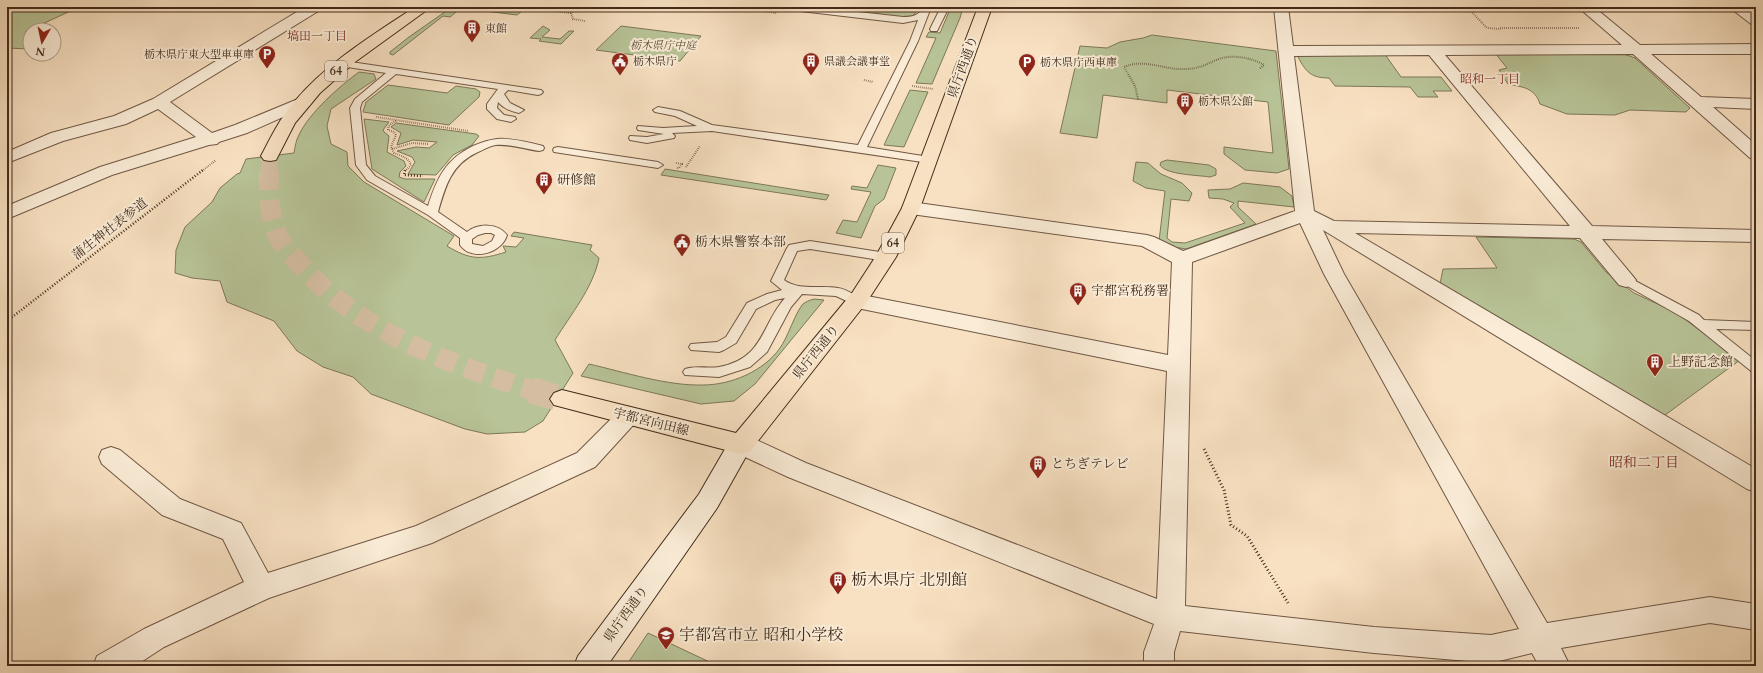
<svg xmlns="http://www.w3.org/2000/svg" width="1763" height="673" viewBox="0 0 1763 673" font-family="Cardo,'Noto Serif JP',serif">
	<rect width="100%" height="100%" fill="#f8e1c2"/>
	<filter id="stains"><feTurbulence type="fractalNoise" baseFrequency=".005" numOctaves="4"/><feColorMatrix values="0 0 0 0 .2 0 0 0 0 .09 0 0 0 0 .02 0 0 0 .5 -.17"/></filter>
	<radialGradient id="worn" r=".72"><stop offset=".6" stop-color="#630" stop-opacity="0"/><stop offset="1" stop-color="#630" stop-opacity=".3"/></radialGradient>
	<path fill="#b8c497" stroke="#7d7859" d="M 7,7 L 79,7 L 25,32 L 30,35 L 30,49 L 7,48 Z
		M 452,7 L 494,7 L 522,11 L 517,15 L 461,8 L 450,17 L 443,16 L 393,55 L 390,54 L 390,52 L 409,37 Z
		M 810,7 L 918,7 L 914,15 L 906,18 Z
		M 951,7 L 963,7 L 960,18 L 932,84 L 916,83 L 936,38 L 926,37 L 929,32 L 940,33 Z
		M 543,26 L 550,30 L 542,37 L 560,39 L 569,31 L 574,31 L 561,44 L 539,41 L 541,39 L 530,38 Z
		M 621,26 L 701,36 L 680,61 L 596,50 Z
		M 1152,35 L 1276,51 L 1289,169 L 1277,173 L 1245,170 L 1224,154 L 1224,147 L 1273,153 L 1268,102 L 1167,90 L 1167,103 L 1103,95 L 1097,138 L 1060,133 L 1080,46 L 1107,48 L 1120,42 L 1143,38 Z
		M 1310,53 L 1384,53 L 1401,77 L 1441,77 L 1452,91 L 1433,91 L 1438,97 L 1418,97 L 1410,87 L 1335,86 L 1329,78 C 1311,78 1306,72 1298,57 Z
		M 1495,53 L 1621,53 L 1635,58 L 1690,108 L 1686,112 L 1630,110 L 1615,115 L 1567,114 L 1540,104 C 1535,88 1523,87 1508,84 L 1499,70 L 1507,68 Z
		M 359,72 L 374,74 L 376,79 L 331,109 L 327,126 L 331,144 L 347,152 L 348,166 L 364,182 L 454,236 L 447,246 C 470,260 481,260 506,252 L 503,246 L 516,247 L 524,238 L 511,236 L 514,232 L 592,245 L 590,250 L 599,258 C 593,288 571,314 555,340 L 573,373 L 543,421 L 525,432 L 487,434 L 465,429 L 371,394 L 353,377 L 323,367 L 297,351 L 274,321 L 227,302 L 220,281 L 192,278 L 175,273 L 176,250 L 185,227 L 212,202 L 220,188 L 237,174 L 240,173 L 246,159 L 294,153 C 295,147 296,140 299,135 C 308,114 341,85 359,72 Z
		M 388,85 L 447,93 L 456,86 L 476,89 L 480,92 L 479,97 L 449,125 L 363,112 L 366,102 Z
		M 910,90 L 928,92 L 904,147 L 884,145 Z
		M 364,119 L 389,122 L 383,130 L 384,132 L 389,136 L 387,152 L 404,161 L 406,166 L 400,172 L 399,177 L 405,179 L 435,179 L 424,202 L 372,169 Z
		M 396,123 L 476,134 L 479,136 L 472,145 L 453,155 L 436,175 L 408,174 L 415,162 L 412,157 L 397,151 L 416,147 L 429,148 L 437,142 L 413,140 L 397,145 L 401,133 L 391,127 Z
		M 1167,160 L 1209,165 L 1216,169 L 1216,175 L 1210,177 C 1198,175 1166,175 1160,165 L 1161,162 Z
		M 1136,162 L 1148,163 L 1161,174 L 1182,183 L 1192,193 L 1189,201 L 1171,199 L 1167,238 L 1172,242 L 1185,243 L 1245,223 L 1230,207 L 1234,203 L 1223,199 L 1209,198 L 1208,190 L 1230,189 L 1243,183 L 1280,187 L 1292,196 L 1294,207 L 1238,201 L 1238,207 L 1256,224 L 1186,249 L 1168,246 L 1159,241 L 1165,191 L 1146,188 L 1133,181 Z
		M 878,165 L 896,168 L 884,199 L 875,206 L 861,238 L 836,233 L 843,220 L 857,222 L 871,192 L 851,189 L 852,186 L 867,188 Z
		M 665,169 L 829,195 L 826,200 L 661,175 Z
		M 1476,237 L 1574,239 L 1581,242 L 1606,272 L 1634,293 L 1675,312 L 1740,360 L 1661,418 L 1439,289 L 1443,269 L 1497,268 Z
		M 814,299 L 824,300 L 755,384 L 734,401 L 701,404 L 581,376 L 589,364 C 624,372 667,386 703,385 C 731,385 764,371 780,348 C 788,337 795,313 803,304 C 805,302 810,300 814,299 Z
		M 648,633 L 718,666 L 626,666 Z"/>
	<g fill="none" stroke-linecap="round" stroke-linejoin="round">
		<path stroke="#d4bda1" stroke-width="16" stroke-dasharray="16 8" stroke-linecap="butt" d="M 269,171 L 270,156"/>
		<path stroke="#d4bda1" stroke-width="20" stroke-dasharray="20 10" stroke-linecap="butt" d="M 269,170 C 268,191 269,216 278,236 C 283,246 292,255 300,264 C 360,333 450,364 535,391"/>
		<path stroke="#d4bda1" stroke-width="26" stroke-dasharray="26 13" stroke-linecap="butt" d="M 531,390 L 562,399"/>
		<g stroke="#705845" stroke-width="2">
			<path id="lane" d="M 788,7 L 814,7 L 903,17 C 912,17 918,16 923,8 L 929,8 L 930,10 L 918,41 L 867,147 L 929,157 L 933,158 L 934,160 L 933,162 L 929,163 L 712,131 L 672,133 L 675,136 L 674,138 L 647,143 L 630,140 L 629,138 L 630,136 L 647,137 L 664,134 L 638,130 L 637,128 L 638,126 L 663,128 L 697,126 L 675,116 L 655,112 L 653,110 L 658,107 L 680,111 L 712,125 L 858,145 L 910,41 L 918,20 L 903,23 L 792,10 Z
				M 941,7 L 949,7 L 937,31 L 931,31 L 930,29 Z
				M 344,61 L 541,90 L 543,92 L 541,94 L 538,95 L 508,90 L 504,94 L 510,103 L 524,110 L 519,113 C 511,111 504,109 498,102 L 497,108 L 504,115 L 515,117 L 516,119 L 511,122 L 497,119 L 487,109 L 487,104 L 498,89 L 396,74 L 362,102 L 360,108 L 366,165 L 375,176 L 428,206 C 437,178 445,160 473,146 C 480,143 488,140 497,139 C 511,138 528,142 543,146 L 544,148 L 543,150 L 539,151 C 525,149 511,144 496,145 C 489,146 483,150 476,153 C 451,165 445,187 438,212 L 467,232 C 478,223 498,223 507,235 C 502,253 472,262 460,245 L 460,238 L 428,215 L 367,180 L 356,165 L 350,108 L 355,99 L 386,73 L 341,66 L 339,64 L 341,62 ZM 485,233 L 491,233 L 495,235 L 492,241 L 483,246 L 472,244 L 472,239 L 478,235 Z
				M 558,147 L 658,162 L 663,165 L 658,168 L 554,152 L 553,150 L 554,148 Z
				M 810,241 L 886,253 L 890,254 L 892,257 L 890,260 L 886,261 L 810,249 L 797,251 L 784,280 C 799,291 820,285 838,288 C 846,289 854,295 861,298 L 863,301 L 861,304 L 853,304 L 836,296 L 802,294 L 791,307 L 767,352 L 750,367 L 719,377 L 685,375 L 683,372 L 685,369 C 696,365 708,369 719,367 C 764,359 761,325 785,298 L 775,300 L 756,309 L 736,343 L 724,350 L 719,352 L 691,350 L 689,347 L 691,344 L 717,342 L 726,337 L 747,303 L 767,294 L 782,290 L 771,281 L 787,248 L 789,245 Z
				M 1626,276 L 1699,315 L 1704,320 L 1756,322 L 1756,330 L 1716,329 L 1756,361 L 1756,373 L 1751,371 L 1689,321 L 1622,283 L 1620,280 L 1622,277 Z"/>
		</g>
		<g stroke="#705845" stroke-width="2">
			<path id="street" d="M 305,7 L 322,7 L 320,10 L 170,102 L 212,133 L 235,125 L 298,99 L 304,97 L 310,99 L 312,102 L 310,105 L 247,133 L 219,142 L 217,144 L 209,145 L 112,175 L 7,219 L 7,206 L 100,167 L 196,137 L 158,109 L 126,124 L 63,141 L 7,163 L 7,152 L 51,133 L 114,116 L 153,99 Z
				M 1274,7 L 1288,7 L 1293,46 L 1622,45 L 1578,7 L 1594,7 L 1640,45 L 1756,44 L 1756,54 L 1651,54 L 1701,97 L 1756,99 L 1756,109 L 1713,107 L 1756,145 L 1756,159 L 1750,158 L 1633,54 L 1445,55 L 1592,226 L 1756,230 L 1756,242 L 1602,239 L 1636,280 L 1633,285 L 1626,287 L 1619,285 L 1580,238 L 1355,233 L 1756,469 L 1756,492 L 1747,489 L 1323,230 L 1344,274 L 1547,623 L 1710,597 L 1756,604 L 1756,630 L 1710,623 L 1561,648 L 1570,666 L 1539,666 L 1532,653 L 1491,663 L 1374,653 L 1180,631 L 1174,652 L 1174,666 L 1144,666 L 1144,652 L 1154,624 L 788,477 L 732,451 L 729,444 L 732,437 L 741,434 L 750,437 L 806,463 L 1157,599 L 1167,371 L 857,308 L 850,306 L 846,301 L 850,296 L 857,294 L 1168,355 L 1172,262 L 1142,246 L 911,214 L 904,212 L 902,208 L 904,204 L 911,202 L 1147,235 L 1154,237 L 1183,251 L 1295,211 ZM 1429,55 L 1570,226 L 1334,221 L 1314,211 L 1294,56 ZM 1300,223 L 1324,274 L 1519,629 L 1491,635 L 1374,627 L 1185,606 L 1192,262 Z
				M 1729,7 L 1745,7 L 1756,14 L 1756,25 L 1751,24 Z
				M 628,407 L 636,410 L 640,416 L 636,422 L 595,467 L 432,543 L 269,598 L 164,647 L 135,666 L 93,666 L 97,656 L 144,629 L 244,582 L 223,539 L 162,515 L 102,464 L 99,457 L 102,450 L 111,447 L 120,450 L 180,499 L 241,523 L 268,573 L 416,526 L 577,453 L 620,410 Z"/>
		</g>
		<g stroke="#422b1b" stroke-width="2">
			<path id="secondary" d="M 741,434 L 750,437 L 753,444 L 717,508 L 607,666 L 574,666 L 578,656 L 699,494 L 732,437 Z"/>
		</g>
		<g stroke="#422b1b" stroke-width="2">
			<path id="primary" d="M 415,7 L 431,7 L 355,62 L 320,93 L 295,123 L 276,160 L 270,161 L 264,160 L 261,156 C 271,137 280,118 295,101 C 328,62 373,35 415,7 Z
				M 978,7 L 992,7 L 920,208 L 896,257 L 866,303 L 750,451 L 741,454 L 554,405 L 550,399 L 554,393 L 562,390 L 736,433 L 852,293 L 876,256 L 902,208 Z"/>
		</g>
		<path stroke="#422b1b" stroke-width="2" stroke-dasharray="0.5 1.5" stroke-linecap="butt" d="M 531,7 L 530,8 L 571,13
			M 579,7 L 571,13 L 573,19 L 585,21
			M 730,7 L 777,13
			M 1467,7 L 1487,28 L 1501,29
			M 1500,28 L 1579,28
			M 864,80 L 873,82
			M 912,86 L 933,89
			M 1138,99 L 1135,86 L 1124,67 C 1145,58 1163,70 1184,69 C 1200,69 1206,64 1219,59 C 1232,54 1253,58 1264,65 L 1259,69
			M 376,117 L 468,131
			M 396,121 C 392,123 388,125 388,130 L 394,132 L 396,135 L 391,147 L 394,153 C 401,156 408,157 411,165 L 405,171
			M 392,149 L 412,143 L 428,144
			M 676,163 L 682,164 L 679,168 L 676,168
			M 686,167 L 700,146
			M 202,171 L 216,160"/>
		<path stroke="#422b1b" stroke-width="2.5" stroke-dasharray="1 2" stroke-linecap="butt" d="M 405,170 L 404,175 L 423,176
			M 7,321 L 203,170"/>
		<path stroke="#422b1b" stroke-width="3" stroke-dasharray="1 2.5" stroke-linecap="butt" d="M 1204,449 L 1224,490 L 1231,525 L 1247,536 L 1288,603"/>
		<use href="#lane" fill="#faecd7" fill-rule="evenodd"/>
		<use href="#street" fill="#faecd7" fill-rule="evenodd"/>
		<use href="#secondary" fill="#faecd7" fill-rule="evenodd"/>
		<use href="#primary" fill="#f8e1c2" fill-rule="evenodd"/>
	</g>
	<defs>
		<g id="building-pin" transform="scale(0.9)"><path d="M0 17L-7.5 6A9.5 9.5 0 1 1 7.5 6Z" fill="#8f2418" stroke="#faecd7"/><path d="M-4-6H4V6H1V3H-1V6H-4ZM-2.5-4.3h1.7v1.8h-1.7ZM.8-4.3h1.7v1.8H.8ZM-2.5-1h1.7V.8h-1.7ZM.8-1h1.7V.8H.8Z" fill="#fff"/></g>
		<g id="parking-pin" transform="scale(0.9)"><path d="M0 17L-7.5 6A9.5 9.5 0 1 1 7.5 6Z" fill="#8f2418" stroke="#faecd7"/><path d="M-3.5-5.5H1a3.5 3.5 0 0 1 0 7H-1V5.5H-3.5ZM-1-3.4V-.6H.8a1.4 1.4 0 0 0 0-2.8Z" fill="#fff"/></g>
		<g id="civic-pin" transform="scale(0.9)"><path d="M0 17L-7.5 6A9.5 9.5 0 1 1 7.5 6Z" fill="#8f2418" stroke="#faecd7"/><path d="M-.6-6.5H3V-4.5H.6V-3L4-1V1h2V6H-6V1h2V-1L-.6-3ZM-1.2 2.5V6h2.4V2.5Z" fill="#fff"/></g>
		<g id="school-pin" transform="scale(0.9)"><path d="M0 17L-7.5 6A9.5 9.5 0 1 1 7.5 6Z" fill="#8f2418" stroke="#faecd7"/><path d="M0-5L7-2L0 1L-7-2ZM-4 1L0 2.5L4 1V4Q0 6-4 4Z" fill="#fff"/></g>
	</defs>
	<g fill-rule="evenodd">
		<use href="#building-pin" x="472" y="28"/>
		<use href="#parking-pin" x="267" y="54"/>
		<use href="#civic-pin" x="620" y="61"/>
		<use href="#building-pin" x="811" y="61"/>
		<use href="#parking-pin" x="1027" y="62"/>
		<use href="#building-pin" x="1185" y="101"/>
		<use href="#building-pin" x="544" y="180"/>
		<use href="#civic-pin" x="682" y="242"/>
		<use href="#building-pin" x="1078" y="291"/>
		<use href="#building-pin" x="1655" y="362"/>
		<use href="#building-pin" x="1038" y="464"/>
		<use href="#building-pin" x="838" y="580"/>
		<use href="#school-pin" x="666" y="635"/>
	</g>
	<g text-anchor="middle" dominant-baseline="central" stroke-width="4" stroke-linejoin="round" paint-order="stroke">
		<g font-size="11" fill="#422b1b" stroke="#faecd7" text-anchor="start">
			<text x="485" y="28">東館</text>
			<text x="254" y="54" text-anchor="end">栃木県庁東大型車車庫</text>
			<text x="633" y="61">栃木県庁</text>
			<text x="824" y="61">県議会議事堂</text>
			<text x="1040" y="62">栃木県庁西車庫</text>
			<text x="1198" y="101">栃木県公館</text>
		</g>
		<g font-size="11" font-style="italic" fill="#60513a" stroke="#faecd7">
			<text x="663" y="45">栃木県庁中庭</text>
		</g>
		<g font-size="12" fill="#7a1f14" stroke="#faecd7">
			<text x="317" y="36">塙田一丁目</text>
			<text x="1490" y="79">昭和一丁目</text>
		</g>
		<g fill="#faecd7" stroke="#796553" stroke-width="1">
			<rect x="325" y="61" width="22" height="20" rx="3"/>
			<rect x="882" y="233" width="22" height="20" rx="3"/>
		</g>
		<g font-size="12" font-weight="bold" fill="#422b1b">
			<text x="336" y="71">64</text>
			<text x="893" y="243">64</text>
		</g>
		<g font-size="13" fill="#422b1b" stroke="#faecd7">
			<text transform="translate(963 67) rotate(-70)">県庁西通り</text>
			<text transform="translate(110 229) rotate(-38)">蒲生神社表参道</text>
			<text transform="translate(816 352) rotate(-51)">県庁西通り</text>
			<text transform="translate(651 422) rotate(14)">宇都宮向田線</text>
			<text transform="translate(626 614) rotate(-54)">県庁西通り</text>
		</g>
		<g font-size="13" fill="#422b1b" stroke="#faecd7" text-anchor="start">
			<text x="557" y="180">研修館</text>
			<text x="695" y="242">栃木県警察本部</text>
			<text x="1091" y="291">宇都宮税務署</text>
			<text x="1668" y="362">上野記念館</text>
			<text x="1051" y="464">とちぎテレビ</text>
		</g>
		<g font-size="14" fill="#7a1f14" stroke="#faecd7">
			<text x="1644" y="462">昭和二丁目</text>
		</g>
		<g font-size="16" fill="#422b1b" stroke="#faecd7" text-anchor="start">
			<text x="851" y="580">栃木県庁 北別館</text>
			<text x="679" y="635">宇都宮市立 昭和小学校</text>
		</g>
	</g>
	<rect width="1763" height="673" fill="none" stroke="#f8e1c2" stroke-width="24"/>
	<rect x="8" y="8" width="1747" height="657" fill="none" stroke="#422b1b" stroke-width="2"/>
	<rect x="12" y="12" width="1739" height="649" fill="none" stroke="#422b1b"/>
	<g transform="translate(42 42) rotate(189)"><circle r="19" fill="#faecd7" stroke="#b09f8c"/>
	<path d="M0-3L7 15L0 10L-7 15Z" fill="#8f2418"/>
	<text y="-6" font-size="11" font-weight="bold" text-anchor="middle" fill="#422b1b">N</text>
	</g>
	<rect width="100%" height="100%" filter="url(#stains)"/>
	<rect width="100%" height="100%" fill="url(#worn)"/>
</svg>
